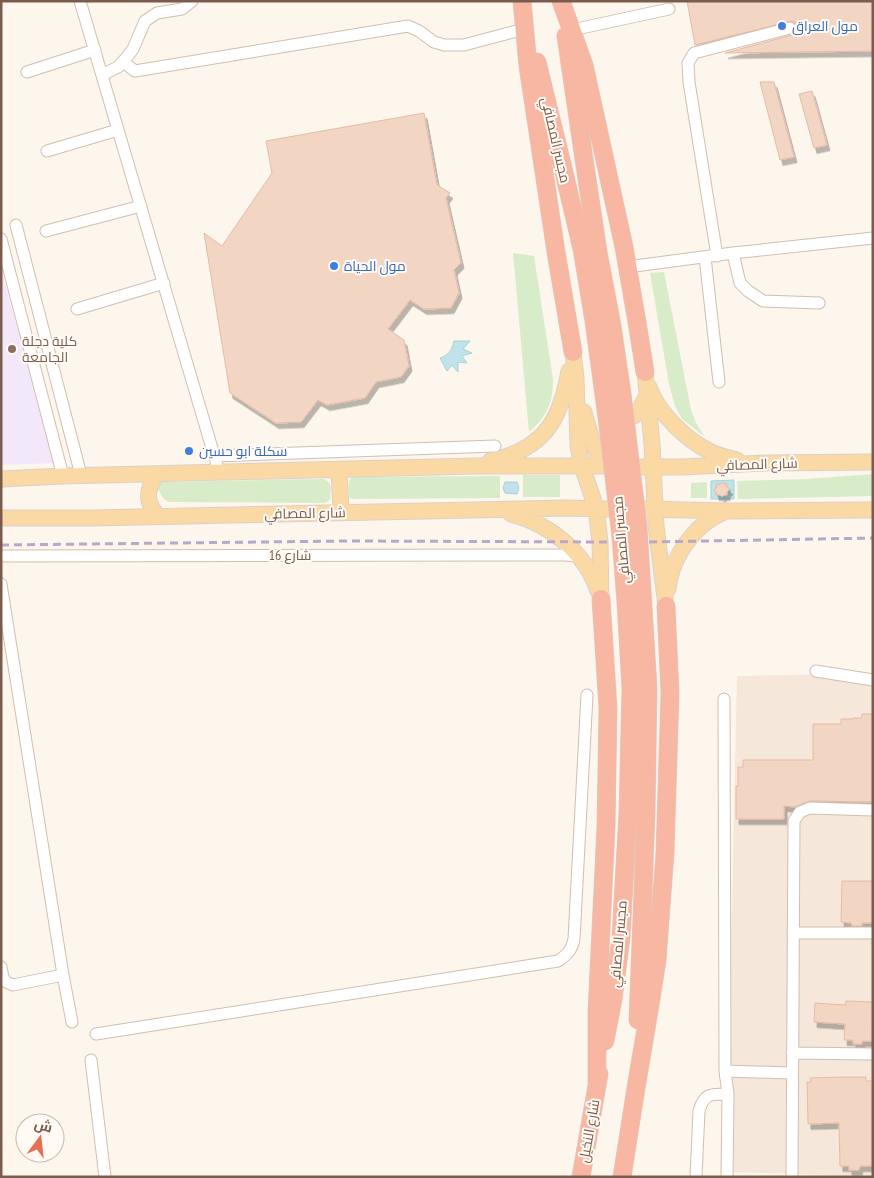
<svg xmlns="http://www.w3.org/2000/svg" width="874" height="1178" viewBox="0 0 874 1178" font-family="'PT Sans Narrow',Cairo,sans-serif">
	<defs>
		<filter id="shadow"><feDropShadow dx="3" dy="5.5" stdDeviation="0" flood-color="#0004"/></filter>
	</defs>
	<rect width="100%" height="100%" fill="#fdf6ec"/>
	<path fill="#f5e8da" d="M 873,673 L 873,1176 L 726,1172 L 737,676 Z"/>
	<path fill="#f3e8fa" d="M 1,269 L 45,429 L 54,463 L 1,465 Z"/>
	<path fill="#d8ecc9" d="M 513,253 L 534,256 L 553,379 C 553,402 547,417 529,432 Z
		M 664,272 L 691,410 L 697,425 L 705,437 L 682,419 L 675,406 L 669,384 L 650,273 Z
		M 873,474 L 873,496 L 738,499 L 737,481 L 806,479 Z
		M 523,475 L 560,475 L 560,497 L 523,497 Z
		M 500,476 L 500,498 L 352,499 L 350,498 L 349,497 L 349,481 L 352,477 Z
		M 324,479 C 333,483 331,490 330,499 L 327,502 L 324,503 L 168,502 L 163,498 L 158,489 L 160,482 Z
		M 707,482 L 707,498 L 691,498 L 691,483 Z"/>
	<path fill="#bfe3e8" stroke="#a5d3da" d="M 454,341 L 470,341 L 463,349 L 472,353 L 462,356 L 467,363 L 458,362 L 458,372 L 452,365 L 447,371 L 440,358 C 449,355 452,350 454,341 Z
		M 734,480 L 734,499 L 711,499 L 711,481 Z
		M 505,482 L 517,482 L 519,488 L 517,494 L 505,493 L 503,488 Z"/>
	<path fill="#f3d5c3" stroke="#e6bba3" filter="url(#shadow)" d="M 687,1 L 873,1 L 873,51 L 725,53 L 792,35 L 797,30 L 797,27 L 796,23 L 792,21 L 695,45 Z
		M 760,82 L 774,82 L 794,157 L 780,160 Z
		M 812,91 L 827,145 L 814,148 L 799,94 Z
		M 424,113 L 437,185 L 450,193 L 446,198 L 461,263 L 454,270 L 459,293 L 451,308 L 424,309 L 410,300 L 388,329 L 404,340 L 409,366 L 401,377 L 376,382 L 365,398 L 327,405 L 318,400 L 301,422 L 276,423 L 230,393 L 204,233 L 222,246 L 272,173 L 266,141 Z
		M 722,482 L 724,484 L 727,484 L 727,487 L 730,489 L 727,492 L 727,495 L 724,495 L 722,497 L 720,495 L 716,495 L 716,492 L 714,490 L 716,488 L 717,484 L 720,484 Z
		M 862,714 L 873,714 L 873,802 L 810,801 L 795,807 L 784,806 L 784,819 L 736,819 L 736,786 L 738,786 L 738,767 L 743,767 L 743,760 L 813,760 L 813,724 L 841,724 L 841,719 L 853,719 L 853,718 L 862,718 Z
		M 842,881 L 873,881 L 873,923 L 862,923 L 862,926 L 852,926 L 851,923 L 841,922 Z
		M 846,1001 L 873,1002 L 872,1041 L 862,1041 L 862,1044 L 853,1044 L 853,1040 L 844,1040 L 845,1024 L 814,1022 L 815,1003 L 846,1005 Z
		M 842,1077 L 866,1077 L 866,1081 L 873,1081 L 873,1166 L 860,1166 L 859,1170 L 849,1170 L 849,1166 L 840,1166 L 839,1123 L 808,1124 L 807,1082 L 811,1082 L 810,1078 Z"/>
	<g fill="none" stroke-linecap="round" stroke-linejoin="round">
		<g stroke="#d1beb0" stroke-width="13">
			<path id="minor" d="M 80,1 L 219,472
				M 572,30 L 669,9
				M 123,62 L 135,71 L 408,26 L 419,31 L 434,42 L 444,45 L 464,45 L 524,29
				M 27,72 L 95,50
				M 102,75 L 118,67 L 126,58 L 133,49 L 145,21 L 157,13 L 182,9 L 192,1
				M 47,151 L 118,130
				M 16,225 L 81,475
				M 46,231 L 141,206
				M 1,239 L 63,476
				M 733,253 L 740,283 L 748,291 L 763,301 L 819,303
				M 717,256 L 689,82 L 688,63 L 694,53 L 790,28
				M 705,257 L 719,382
				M 627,267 L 733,253 L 873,238
				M 77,309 L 164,283
				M 215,456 L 495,446
				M 1,556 L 565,555 L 578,556
				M 1,584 L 63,975 L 72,1022
				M 816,671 L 873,680
				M 724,699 L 725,1071 L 728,1094 L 727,1177
				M 793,933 L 873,933
				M 1,967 L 3,977 L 6,982 L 13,985 L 63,975
				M 96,1034 L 558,961 C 567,955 572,950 574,939 L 587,695
				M 792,1053 L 873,1054
				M 91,1060 L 105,1177
				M 725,1071 L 792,1073
				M 696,1177 L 699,1111 C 704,1093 711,1094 728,1094
				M 792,1177 L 794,821 L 800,812 L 810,808 L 873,810"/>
		</g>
		<g stroke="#dad1cd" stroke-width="17">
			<path id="major" d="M 573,352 L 576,378 L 578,446 L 582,466 L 596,508 L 600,542 L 601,599
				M 645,372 L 652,444 L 656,526 L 666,606
				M 649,387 C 658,413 686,440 711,452 C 719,456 729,458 737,460
				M 584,412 C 589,431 594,450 605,466
				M 634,416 L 639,411 L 647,395
				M 490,461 C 498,459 506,457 513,454 C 552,438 562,409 569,371
				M 641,467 L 683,467 L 766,463 L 873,462
				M 339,469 L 341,512
				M 157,474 C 146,490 145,501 158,516
				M 1,479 L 63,476 L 476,466 L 605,466
				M 646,509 L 725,511 L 873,510
				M 511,514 C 550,524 585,552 598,591
				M 1,518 L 93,518 L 566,508 L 609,509
				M 668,589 C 671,563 685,540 705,523 C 711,518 719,515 725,511"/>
		</g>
		<g stroke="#dad1cd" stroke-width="19">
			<path id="highway" d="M 522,1 L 528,66 L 556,252 L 573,352
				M 561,1 L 584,65 L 624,247 L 637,322 L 645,372
				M 566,36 L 584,159
				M 537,62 L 562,164
				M 638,1020 L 644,866
				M 605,1041 L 613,999 L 621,938 L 625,865
				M 597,1085 L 597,1012 L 606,827 L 608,708 L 601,599
				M 581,1177 L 599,1074
				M 622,1177 L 636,1088 L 650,1005 L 657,960 L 665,853 L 670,693 L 666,606"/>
		</g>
		<use href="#minor" stroke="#fff" stroke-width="11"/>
		<use href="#major" stroke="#fbd9a5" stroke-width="15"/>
		<use href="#highway" stroke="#f7b7a3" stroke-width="18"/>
		<path stroke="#b9a8c9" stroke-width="3" stroke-dasharray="8 5" stroke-linecap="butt" d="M 649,542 L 873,538
			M 1,545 L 348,541 L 612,542"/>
		<g stroke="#dad1cd" stroke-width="19" stroke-linecap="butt">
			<path id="highway-bridge" d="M 584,159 L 598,252 L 612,326 L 622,394 L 638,527 L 648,688 L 646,813 L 644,866
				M 562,164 L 582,249 L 594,321 L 608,425 L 621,537 L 626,602 L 631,689 L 628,813 L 625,865"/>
		</g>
		<use href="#highway-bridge" stroke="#f7b7a3" stroke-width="18"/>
	</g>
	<g fill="#3f7fe0" stroke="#fffaf3" stroke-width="2">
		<circle cx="782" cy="26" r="5"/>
		<circle cx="334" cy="266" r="5"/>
		<circle cx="189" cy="451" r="5"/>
	</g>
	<circle fill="#8d6e63" stroke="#fffaf3" stroke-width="2" cx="12" cy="349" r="5"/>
	<g text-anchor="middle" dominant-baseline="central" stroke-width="4" stroke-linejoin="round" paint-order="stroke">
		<g font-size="14" fill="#366cbe" stroke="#fffaf3" text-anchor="start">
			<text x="792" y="26">مول العراق</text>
			<text x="344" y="266">مول الحياة</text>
			<text x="199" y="451">سكلة ابو حسين</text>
		</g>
		<g font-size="14" fill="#7a5c4d" stroke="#fffaf3">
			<text transform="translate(556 140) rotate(77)">مجسر المصافي</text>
			<text transform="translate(757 464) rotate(-2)">شارع المصافي</text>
			<text transform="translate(305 513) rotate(-1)">شارع المصافي</text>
			<text transform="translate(621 540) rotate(-95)">مجسر المصافي</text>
			<text x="290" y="555">شارع 16</text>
			<text transform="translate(618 944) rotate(-85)">مجسر المصافي</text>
			<text transform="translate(589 1131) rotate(-80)">شارع النخيل</text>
		</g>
		<g font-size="14" fill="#785e54" stroke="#fffaf3" text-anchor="start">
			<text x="22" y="341">كلية دجلة<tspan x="22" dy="16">الجامعة</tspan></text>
		</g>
	</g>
	<rect width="874" height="1178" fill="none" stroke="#7a5c4d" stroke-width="5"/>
	<g transform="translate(40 1138) rotate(15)"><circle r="24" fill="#fffaf3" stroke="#cabbb1"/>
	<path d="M0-4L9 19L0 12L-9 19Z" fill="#e76f51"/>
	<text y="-8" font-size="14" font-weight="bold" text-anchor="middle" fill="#7a5c4d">ش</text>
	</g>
</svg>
